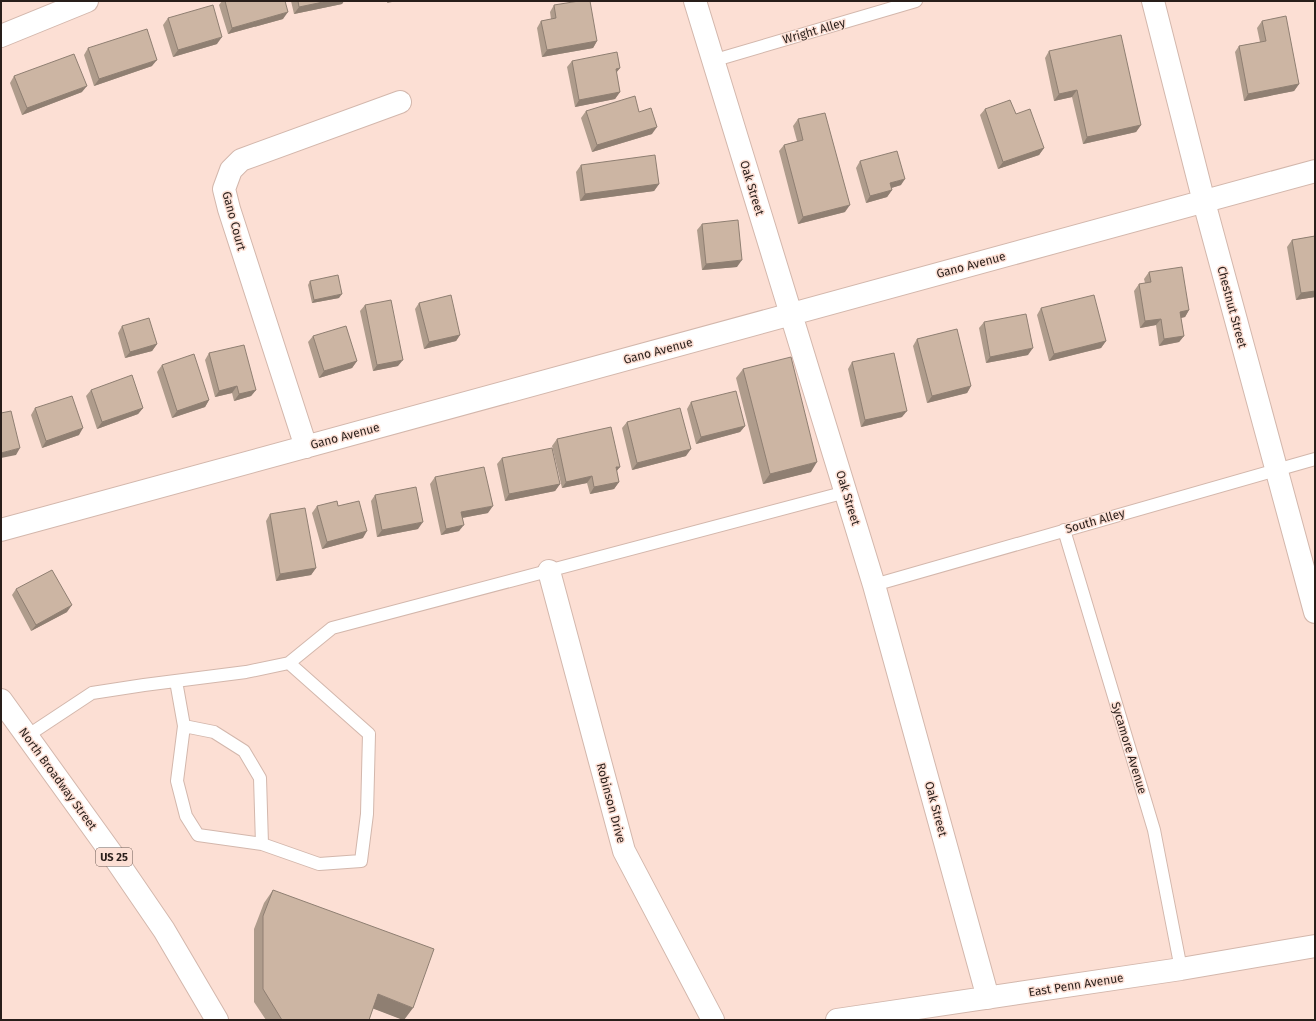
<svg xmlns="http://www.w3.org/2000/svg" width="1316" height="1021" viewBox="0 0 1316 1021" font-family="'Fira Sans',sans-serif">
	<rect width="100%" height="100%" fill="#fcdfd4"/>
	<g fill="none" stroke-linecap="round" stroke-linejoin="round">
		<g stroke="#d3b7ac" stroke-width="14">
			<path id="lane" d="M 712,61 L 916,1
				M 1064,530 L 1154,830 L 1181,969
				M 874,585 L 1315,459
				M 176,681 L 184,726 L 214,732 L 244,751 L 260,778 L 262,844
				M 184,726 L 177,781 L 186,816 L 198,835 L 262,844 L 319,864 L 361,861 L 367,814 L 369,734 L 289,663
				M 27,736 L 92,693 L 144,685 L 246,672 L 289,663 L 332,628 L 846,492"/>
		</g>
		<g stroke="#d3b7ac" stroke-width="24">
			<path id="street" d="M 695,1 L 874,585 L 988,998
				M 1153,1 L 1204,202 L 1315,612
				M 1,36 L 87,1
				M 306,447 L 229,209 L 224,189 L 231,170 L 241,160 L 400,102
				M 1,530 L 1315,171
				M 549,571 L 624,851 L 713,1020
				M 837,1020 L 1181,969 L 1315,946"/>
		</g>
		<g stroke="#d3b7ac" stroke-width="24">
			<path id="primary" d="M 1,700 L 112,854 L 164,930 L 217,1020"/>
		</g>
		<use href="#lane" stroke="#fff" stroke-width="12"/>
		<use href="#street" stroke="#fff" stroke-width="22"/>
		<use href="#primary" stroke="#fff" stroke-width="22"/>
	</g>
	<path fill="#af9c8c" d="M 222,1 L 285,1 L 283,19 L 228,34 L 219,5 Z
		M 291,1 L 344,1 L 342,4 L 294,14 Z
		M 554,5 L 597,41 L 593,48 L 542,57 L 537,28 L 541,21 L 551,19 L 550,12 Z
		M 168,18 L 217,44 L 173,57 L 163,25 Z
		M 1262,21 L 1299,84 L 1294,91 L 1244,101 L 1235,52 L 1239,46 L 1260,42 L 1257,28 Z
		M 88,48 L 152,66 L 94,86 L 84,55 Z
		M 1049,51 L 1141,125 L 1136,132 L 1083,144 L 1072,97 L 1054,101 L 1045,58 Z
		M 572,61 L 620,68 L 616,73 L 620,92 L 615,99 L 575,107 L 567,67 Z
		M 14,76 L 82,92 L 22,115 L 10,83 Z
		M 985,109 L 1016,114 L 1044,148 L 1039,155 L 998,169 L 980,115 Z
		M 586,111 L 639,112 L 652,134 L 592,152 L 581,118 Z
		M 798,119 L 845,212 L 798,224 L 779,151 L 784,145 L 797,141 L 793,126 Z
		M 860,161 L 901,185 L 891,188 L 892,190 L 887,197 L 866,203 L 856,168 Z
		M 581,165 L 659,184 L 654,191 L 580,201 L 576,172 Z
		M 702,224 L 737,267 L 702,270 L 697,230 Z
		M 1315,236 L 1315,297 L 1296,300 L 1287,247 L 1292,240 Z
		M 1149,272 L 1189,310 L 1185,317 L 1181,318 L 1184,336 L 1179,342 L 1159,346 L 1156,325 L 1140,328 L 1134,291 L 1139,284 L 1145,283 L 1144,279 Z
		M 310,281 L 339,298 L 312,303 L 308,285 Z
		M 419,303 L 460,335 L 456,341 L 424,349 L 415,309 Z
		M 365,305 L 398,366 L 373,371 L 360,311 Z
		M 1041,308 L 1106,341 L 1101,348 L 1049,361 L 1037,315 Z
		M 984,322 L 1028,355 L 986,363 L 979,328 Z
		M 122,326 L 157,344 L 152,351 L 125,358 L 118,333 Z
		M 313,336 L 357,361 L 352,368 L 319,378 L 308,342 Z
		M 917,339 L 971,386 L 967,393 L 927,403 L 913,346 Z
		M 209,353 L 256,390 L 251,396 L 234,401 L 232,393 L 215,397 L 205,360 Z
		M 852,362 L 902,417 L 861,427 L 848,369 Z
		M 162,365 L 209,400 L 205,407 L 172,418 L 157,372 Z
		M 743,369 L 811,472 L 763,484 L 736,378 Z
		M 91,390 L 143,408 L 138,414 L 97,429 L 86,396 Z
		M 691,402 L 745,426 L 740,432 L 696,444 L 687,409 Z
		M 35,408 L 79,435 L 42,448 L 31,415 Z
		M 627,422 L 686,456 L 632,470 L 622,428 Z
		M 557,439 L 620,467 L 616,471 L 619,482 L 614,489 L 590,494 L 587,483 L 562,488 L 552,446 Z
		M 502,458 L 560,484 L 555,491 L 505,501 L 497,464 Z
		M 435,477 L 488,513 L 462,518 L 459,531 L 441,535 L 430,484 Z
		M 375,495 L 418,529 L 377,537 L 371,501 Z
		M 317,506 L 338,506 L 363,538 L 322,549 L 312,513 Z
		M 270,514 L 316,568 L 311,575 L 276,581 L 266,521 Z
		M 16,589 L 67,612 L 31,631 L 12,595 Z
		M 273,890 L 404,1020 L 373,1008 L 369,1020 L 266,1020 L 254,1002 L 254,929 L 264,903 Z"/>
	<path fill="#8f7f72" d="M 328,1 L 344,1 L 342,4 L 294,14 L 299,7 Z
		M 388,1 L 397,1 L 387,3 Z
		M 288,12 L 283,19 L 228,34 L 232,28 Z
		M 222,37 L 217,44 L 173,57 L 178,50 Z
		M 597,41 L 593,48 L 542,57 L 547,50 Z
		M 157,60 L 152,66 L 94,86 L 99,79 Z
		M 620,68 L 615,74 L 616,69 Z
		M 1299,84 L 1294,91 L 1244,101 L 1248,94 Z
		M 87,86 L 82,92 L 22,115 L 27,108 Z
		M 1077,90 L 1072,97 L 1054,101 L 1059,94 Z
		M 620,92 L 615,99 L 575,107 L 579,100 Z
		M 1141,125 L 1136,132 L 1083,144 L 1087,137 Z
		M 657,127 L 652,134 L 592,152 L 597,145 Z
		M 1044,148 L 1039,155 L 998,169 L 1003,162 Z
		M 905,179 L 901,185 L 885,190 L 890,183 Z
		M 659,184 L 654,191 L 580,201 L 585,194 Z
		M 892,190 L 887,197 L 866,203 L 870,196 Z
		M 850,205 L 845,212 L 798,224 L 803,217 Z
		M 742,260 L 737,267 L 702,270 L 706,264 Z
		M 1315,291 L 1315,297 L 1296,300 L 1301,293 Z
		M 342,294 L 339,298 L 312,303 L 314,300 Z
		M 1189,310 L 1185,317 L 1175,319 L 1180,312 Z
		M 1161,319 L 1156,325 L 1140,328 L 1145,321 Z
		M 460,335 L 456,341 L 424,349 L 429,342 Z
		M 1184,336 L 1179,342 L 1159,346 L 1164,339 Z
		M 1106,341 L 1101,348 L 1049,361 L 1054,354 Z
		M 157,344 L 152,351 L 125,358 L 130,352 Z
		M 1033,348 L 1028,355 L 986,363 L 990,357 Z
		M 403,360 L 398,366 L 373,371 L 377,365 Z
		M 357,361 L 352,368 L 319,378 L 324,371 Z
		M 237,386 L 232,393 L 215,397 L 219,391 Z
		M 971,386 L 967,393 L 927,403 L 932,396 Z
		M 256,390 L 251,396 L 234,401 L 239,394 Z
		M 209,400 L 205,407 L 172,418 L 177,411 Z
		M 143,408 L 138,414 L 97,429 L 102,422 Z
		M 907,411 L 902,417 L 861,427 L 865,420 Z
		M 745,426 L 740,432 L 696,444 L 701,437 Z
		M 83,428 L 79,435 L 42,448 L 46,441 Z
		M 20,448 L 16,455 L 1,458 L 1,453 Z
		M 691,449 L 686,456 L 632,470 L 637,463 Z
		M 817,462 L 811,472 L 763,484 L 770,474 Z
		M 616,467 L 620,467 L 615,473 Z
		M 592,476 L 587,483 L 562,488 L 566,482 Z
		M 619,482 L 614,489 L 590,494 L 594,487 Z
		M 560,484 L 555,491 L 505,501 L 509,494 Z
		M 493,506 L 488,513 L 456,519 L 461,512 Z
		M 423,522 L 418,529 L 377,537 L 382,530 Z
		M 464,525 L 459,531 L 441,535 L 446,529 Z
		M 367,531 L 363,538 L 322,549 L 327,542 Z
		M 316,568 L 311,575 L 276,581 L 280,574 Z
		M 72,605 L 67,612 L 31,631 L 36,625 Z
		M 378,994 L 413,1008 L 404,1020 L 403,1020 L 369,1007 Z"/>
	<path fill="#ccb5a3" stroke="#8f7f72" d="M 225,1 L 285,1 L 288,12 L 232,28 Z
		M 298,1 L 328,1 L 299,7 Z
		M 579,1 L 590,1 L 597,41 L 547,50 L 541,21 L 556,18 L 554,5 Z
		M 213,5 L 222,37 L 178,50 L 168,18 Z
		M 1286,16 L 1299,84 L 1248,94 L 1239,46 L 1266,41 L 1262,21 Z
		M 147,29 L 157,60 L 99,79 L 88,48 Z
		M 1121,35 L 1141,125 L 1087,137 L 1077,90 L 1059,94 L 1049,51 Z
		M 617,52 L 620,68 L 616,69 L 620,92 L 579,100 L 572,61 Z
		M 74,54 L 87,86 L 27,108 L 14,76 Z
		M 635,96 L 639,112 L 651,108 L 657,127 L 597,145 L 586,111 Z
		M 1010,100 L 1016,114 L 1030,109 L 1044,148 L 1003,162 L 985,109 Z
		M 825,113 L 850,205 L 803,217 L 784,145 L 803,140 L 798,119 Z
		M 897,151 L 905,179 L 890,183 L 892,190 L 870,196 L 860,161 Z
		M 655,155 L 659,184 L 585,194 L 581,165 Z
		M 738,220 L 742,260 L 706,264 L 702,224 Z
		M 1315,236 L 1315,291 L 1301,293 L 1292,240 Z
		M 1182,267 L 1189,310 L 1180,312 L 1184,336 L 1164,339 L 1161,319 L 1145,321 L 1139,284 L 1151,282 L 1149,272 Z
		M 338,275 L 342,294 L 314,300 L 310,281 Z
		M 451,295 L 460,335 L 429,342 L 419,303 Z
		M 1094,295 L 1106,341 L 1054,354 L 1041,308 Z
		M 391,300 L 403,360 L 377,365 L 365,305 Z
		M 1026,314 L 1033,348 L 990,357 L 984,322 Z
		M 149,318 L 157,344 L 130,352 L 122,326 Z
		M 346,326 L 357,361 L 324,371 L 313,336 Z
		M 957,329 L 971,386 L 932,396 L 917,339 Z
		M 244,345 L 256,390 L 239,394 L 237,386 L 219,391 L 209,353 Z
		M 894,353 L 907,411 L 865,420 L 852,362 Z
		M 194,354 L 209,400 L 177,411 L 162,365 Z
		M 791,357 L 817,462 L 770,474 L 743,369 Z
		M 132,375 L 143,408 L 102,422 L 91,390 Z
		M 736,391 L 745,426 L 701,437 L 691,402 Z
		M 72,396 L 83,428 L 46,441 L 35,408 Z
		M 680,408 L 691,449 L 637,463 L 627,422 Z
		M 11,411 L 20,448 L 1,453 L 1,413 Z
		M 611,427 L 620,467 L 616,467 L 619,482 L 594,487 L 592,476 L 566,482 L 557,439 Z
		M 552,448 L 560,484 L 509,494 L 502,458 Z
		M 484,467 L 493,506 L 461,512 L 464,525 L 446,529 L 435,477 Z
		M 416,487 L 423,522 L 382,530 L 375,495 Z
		M 337,501 L 338,506 L 359,501 L 367,531 L 327,542 L 317,506 Z
		M 305,508 L 316,568 L 280,574 L 270,514 Z
		M 52,570 L 72,605 L 36,625 L 16,589 Z
		M 273,890 L 434,949 L 413,1008 L 378,994 L 369,1020 L 282,1020 L 263,989 L 263,916 Z"/>
	<g text-anchor="middle" dominant-baseline="central" stroke-width="3" stroke-linejoin="round" paint-order="stroke">
		<rect fill="#fcdfd4" stroke="#685852" stroke-width="1" x="96" y="848" width="36" height="18" rx="3"/>
		<g font-size="11" font-weight="bold" fill="#281e1a">
			<text x="114" y="857">US 25</text>
		</g>
		<g font-size="12" fill="#281e1a" stroke="#fcdfd4">
			<text transform="translate(814 31) rotate(-16)">Wright Alley</text>
			<text transform="translate(752 188) rotate(73)">Oak Street</text>
			<text transform="translate(234 221) rotate(75)">Gano Court</text>
			<text transform="translate(971 265) rotate(-15)">Gano Avenue</text>
			<text transform="translate(1232 307) rotate(75)">Chestnut Street</text>
			<text transform="translate(658 351) rotate(-15)">Gano Avenue</text>
			<text transform="translate(345 436) rotate(-15)">Gano Avenue</text>
			<text transform="translate(848 498) rotate(73)">Oak Street</text>
			<text transform="translate(1095 521) rotate(-16)">South Alley</text>
			<text transform="translate(1129 748) rotate(73)">Sycamore Avenue</text>
			<text transform="translate(58 779) rotate(54)">North Broadway Street</text>
			<text transform="translate(611 803) rotate(75)">Robinson Drive</text>
			<text transform="translate(936 809) rotate(75)">Oak Street</text>
			<text transform="translate(1076 985) rotate(-9)">East Penn Avenue</text>
		</g>
	</g>
	<rect width="1316" height="1021" fill="none" stroke="#281e1a" stroke-width="4"/>
</svg>
